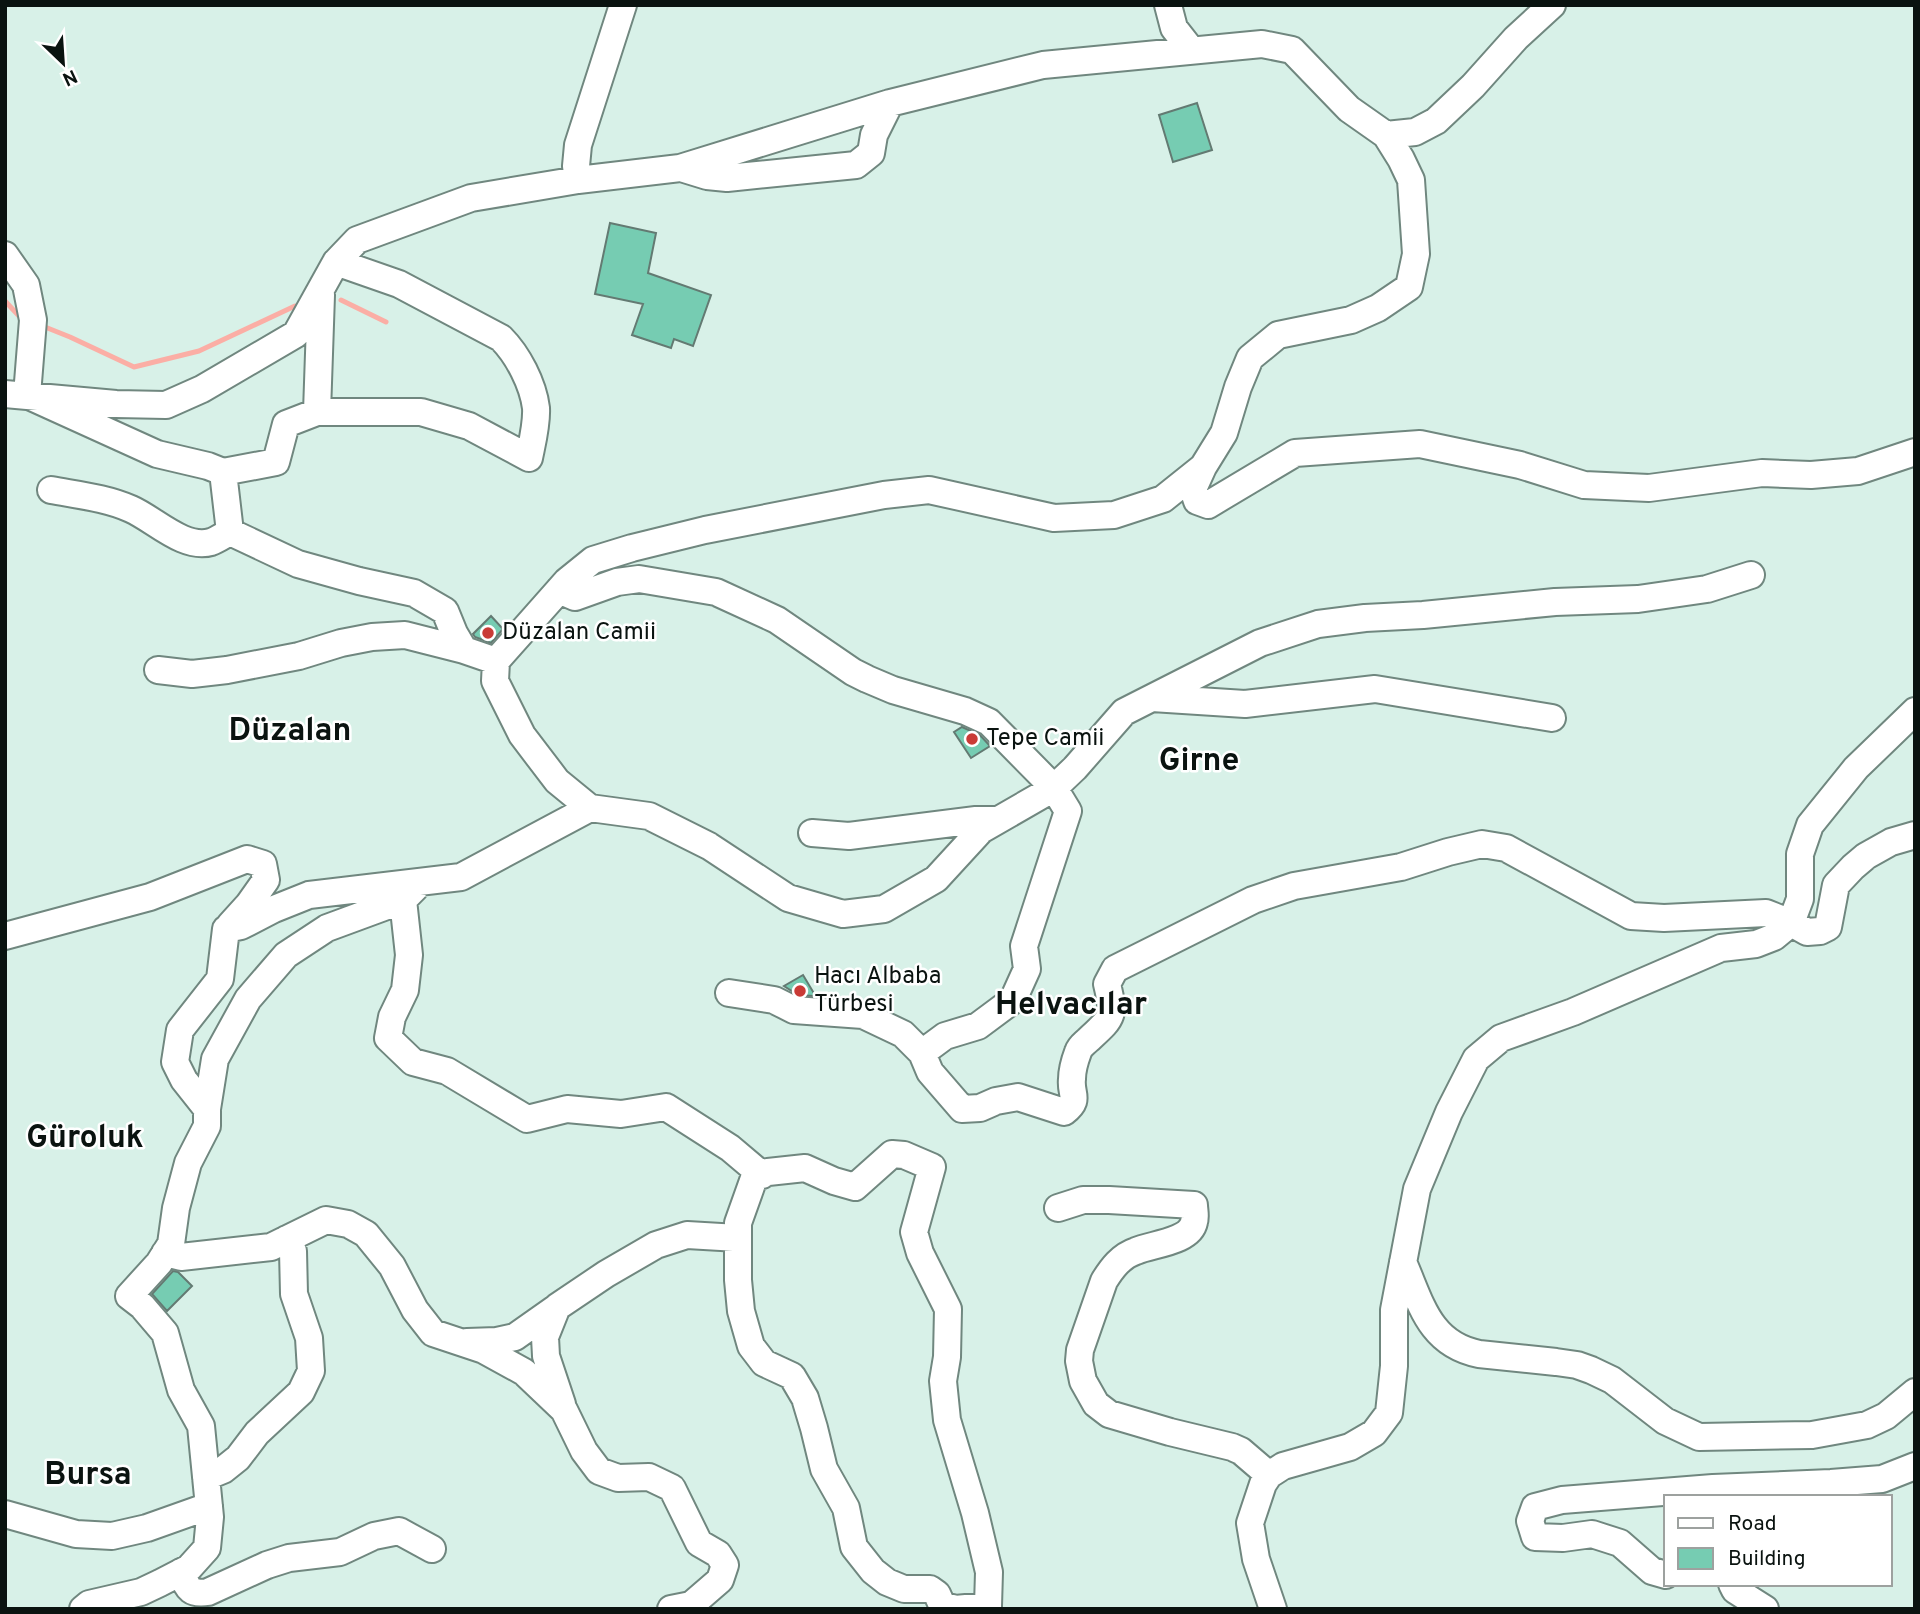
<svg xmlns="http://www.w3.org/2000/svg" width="1920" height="1614" viewBox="0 0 1920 1614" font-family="Overpass,sans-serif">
	<rect width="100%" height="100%" fill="#d8f1e8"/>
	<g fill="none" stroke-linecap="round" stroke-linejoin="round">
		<path stroke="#fbaea5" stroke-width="5" d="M 341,300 L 386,322
			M 5,301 L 19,316 L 24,318
			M 40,325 L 70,337 L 134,367 L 199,351 L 295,306"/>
	</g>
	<path fill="#76ccb2" stroke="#637a72" stroke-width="2" d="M 1197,103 L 1212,150 L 1173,162 L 1159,115 Z
		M 610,223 L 656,233 L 648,273 L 711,295 L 693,346 L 674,339 L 671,348 L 632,335 L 643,304 L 595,294 Z
		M 491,616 L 503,629 L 491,643 L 475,637 L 473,634 Z
		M 962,727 L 980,735 L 990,746 L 971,758 L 954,732 Z
		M 803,975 L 815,995 L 814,996 L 798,995 L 784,986 Z
		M 173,1271 L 178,1272 L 192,1286 L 167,1311 L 152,1294 Z"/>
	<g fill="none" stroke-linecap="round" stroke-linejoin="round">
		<g stroke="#70877f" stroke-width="30">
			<path id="minor" d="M 1168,5 L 1174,28 L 1192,51
				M 1386,135 L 1415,132 L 1436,121 L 1473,86 L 1516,38 L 1552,5
				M 681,168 L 707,176 L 727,178 L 856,165 L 871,153 L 874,135 L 890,103
				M 578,180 L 576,166 L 578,145 L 623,5
				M 5,255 L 26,285 L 33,320 L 27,395 L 157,454 L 208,466 L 223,472 L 230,532 L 298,564 L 359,581 L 414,593 L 445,611 L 454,633 L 464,650 L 496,661
				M 5,394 L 116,404 L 166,405 L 202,389 L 296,334 L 336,262 L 357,240 L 471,198 L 578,180 L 680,168 L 890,103 L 1043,65 L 1262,44 L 1292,50 L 1349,109 L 1386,135 L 1401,159 L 1411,180 L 1416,254 L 1409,287 L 1378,308 L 1351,320 L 1278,335 L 1250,358 L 1238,387 L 1224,433 L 1203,467 L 1163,499 L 1114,515 L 1054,518 L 929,490 L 884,495 L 705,530 L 632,548 L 593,560 L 567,581 L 496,661 L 495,681 L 522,735 L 557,781 L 590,808 L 649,816 L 709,846 L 788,898 L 843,914 L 884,909 L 936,879 L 981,830 L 1054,788 L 1075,768 L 1124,712 L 1260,643 L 1318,624 L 1365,618 L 1423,615 L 1555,602 L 1638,599 L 1707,589 L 1751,575
				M 317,412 L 321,295
				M 1203,467 L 1193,489 L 1197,501 L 1208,505 L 1295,453 L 1420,444 L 1520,465 L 1584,485 L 1649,488 L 1762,473 L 1811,475 L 1858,471 L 1915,452
				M 223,472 L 276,462 L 286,424 L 317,412 L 421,412 L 469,426 L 529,458 C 532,443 537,424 536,408 C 533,384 518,355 501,338 L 399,284 L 336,262
				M 51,490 C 78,495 107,498 131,509 C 154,519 184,550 211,542 C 217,540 224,535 230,532
				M 559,590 L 575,597 L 617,582 L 639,579 L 716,592 L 777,620 L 853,672 L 867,679 L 893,690 L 965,711 L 989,722 L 1054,788 L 1068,811 L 1024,946 L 1027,969 L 1013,1000 L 978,1026 L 945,1036 L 922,1053 L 930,1072 L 962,1109 L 980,1108 L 996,1101 L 1018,1097 L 1064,1112 C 1081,1099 1070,1095 1072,1079 C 1072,1070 1075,1060 1078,1052 C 1080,1046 1084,1044 1088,1040 C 1113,1017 1115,1017 1107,984 L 1115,969 L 1253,900 L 1294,886 L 1401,867 L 1448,852 L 1482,844 L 1506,848 L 1631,916 L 1664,918 L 1766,913 L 1791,923 L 1807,932 L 1820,931 L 1828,927 L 1836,885 L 1853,867 L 1866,856 L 1891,842 L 1915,835
				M 158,670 L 192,674 L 227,670 L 299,656 L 341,643 L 372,637 L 405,635 L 464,650
				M 1152,698 L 1245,704 L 1375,689 L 1552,718
				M 812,833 L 849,836 L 976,820 L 998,820
				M 403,900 L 409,955 L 405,990 L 392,1017 L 388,1038 L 413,1062 L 447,1071 L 527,1119 L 567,1109 L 621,1114 L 666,1107 L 730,1148 L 762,1175
				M 5,936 L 150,897 L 247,859 L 263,864 L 266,880 L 249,904 L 230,925
				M 729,993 L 774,1000 L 794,1010 L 863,1015 L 903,1034 L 922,1053
				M 207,1109 L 215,1059 L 248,999 L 286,955 L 327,928 L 403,900 L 415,888
				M 1058,1208 L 1083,1200 L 1109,1200 L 1194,1205 C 1194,1210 1196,1217 1194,1222 C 1190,1242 1152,1244 1136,1251 C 1121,1256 1112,1268 1104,1281 L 1080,1350 L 1079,1361 L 1083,1381 L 1096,1404 L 1109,1414 L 1170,1432 L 1232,1447 L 1241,1451 L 1269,1475
				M 165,1253 L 181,1257 L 271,1247 L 326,1220 L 348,1224 L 366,1234 L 392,1266 L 415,1310 L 433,1333 L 484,1350 L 524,1372 L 564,1410 L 584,1451 L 599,1471 L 618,1478 L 649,1477 L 672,1488 L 699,1543 L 718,1554 L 725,1565 L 720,1580 L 691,1605 L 671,1609
				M 1403,1262 C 1421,1303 1429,1344 1479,1354 L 1556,1362 L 1577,1365 L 1591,1370 L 1612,1380 L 1665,1421 L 1699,1437 L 1812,1435 L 1867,1425 L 1886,1416 L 1915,1392
				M 467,1342 L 497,1341 L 515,1337 L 556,1308
				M 562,1404 L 546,1356 L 545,1337 L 557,1307 L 606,1274 L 656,1245 L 687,1235 L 738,1238
				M 206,1477 L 223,1470 L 238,1458 L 257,1433 L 301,1392 L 311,1371 L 309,1338 L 294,1294 L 293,1251 L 287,1239
				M 5,1514 L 76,1534 L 112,1536 L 147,1528 L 209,1506
				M 181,1572 C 188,1588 189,1595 208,1592 L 267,1565 L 289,1558 L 340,1552 L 374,1536 L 399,1531 L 432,1549
				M 1666,1575 L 1652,1571 L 1620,1543 L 1592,1534 L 1563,1538 L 1535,1537 L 1530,1521 L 1535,1507 L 1562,1500 L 1713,1488 L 1831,1483 L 1882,1479 L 1915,1466
				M 1732,1584 L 1735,1590 L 1765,1609
				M 83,1609 L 89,1604 L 141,1592 L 160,1583 L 189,1568 L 207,1548 L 210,1517 L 201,1426 L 181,1390 L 165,1333 L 142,1306 L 129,1296 L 159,1263 L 171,1244 L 176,1208 L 188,1163 L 207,1126 L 207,1109 L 184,1080 L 175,1062 L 180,1030 L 220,979 L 226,929 L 241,926 L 274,909 L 309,895 L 461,877 L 590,808
				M 988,1609 L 988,1606 L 989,1572 L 975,1513 L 947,1420 L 943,1381 L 947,1357 L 948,1309 L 920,1253 L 914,1232 L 932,1167 L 904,1155 L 892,1154 L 855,1187 L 834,1181 L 805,1168 L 768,1172 L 754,1178 L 738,1223 L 738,1280 L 741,1311 L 751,1346 L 764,1363 L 792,1376 L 805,1398 L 814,1428 L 824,1469 L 846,1508 L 854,1547 L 873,1571 L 887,1582 L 904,1589 L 930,1589 L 937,1594 L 942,1605 L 955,1609 L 988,1606
				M 1273,1609 L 1256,1559 L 1250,1523 L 1263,1484 L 1269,1475 L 1283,1466 L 1350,1447 L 1374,1433 L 1389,1413 L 1394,1366 L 1394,1310 L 1417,1189 L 1449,1112 L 1476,1059 L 1501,1038 L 1573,1012 L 1721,948 L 1756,944 L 1774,937 L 1791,923 L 1800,899 L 1800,854 L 1810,825 L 1856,768 L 1915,711"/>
		</g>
		<use href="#minor" stroke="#fff" stroke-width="26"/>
	</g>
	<g fill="#c93b36" stroke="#fff" stroke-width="2.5">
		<circle cx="488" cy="633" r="7"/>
		<circle cx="972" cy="739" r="7"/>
		<circle cx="800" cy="991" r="7"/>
	</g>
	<g text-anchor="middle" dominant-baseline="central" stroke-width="5" stroke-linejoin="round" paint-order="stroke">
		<g font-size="24" fill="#0a1310" stroke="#fff" text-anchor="start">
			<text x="502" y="633">Düzalan Camii</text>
			<text x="986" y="739">Tepe Camii</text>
			<text x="814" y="977">Hacı Albaba<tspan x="814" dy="28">Türbesi</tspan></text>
		</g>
		<g font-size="32" font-weight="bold" fill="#0a1310" stroke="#fff">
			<text x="290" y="732">Düzalan</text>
			<text x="1199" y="762">Girne</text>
			<text x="1071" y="1006">Helvacılar</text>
			<text x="85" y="1139">Güroluk</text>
			<text x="88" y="1476">Bursa</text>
		</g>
	</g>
	<rect width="1920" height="1614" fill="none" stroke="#0a1310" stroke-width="14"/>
	<rect x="1664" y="1495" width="228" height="91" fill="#ffffff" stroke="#9da19f" stroke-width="2"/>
	<rect x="1678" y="1518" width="35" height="10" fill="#ffffff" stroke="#9da19f" stroke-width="2"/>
	<text x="1728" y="1530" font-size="21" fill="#0a1310">Road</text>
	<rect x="1678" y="1548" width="35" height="21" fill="#76ccb2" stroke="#9da19f" stroke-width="2"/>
	<text x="1728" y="1565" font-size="21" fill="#0a1310">Building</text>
	<g transform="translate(63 63) rotate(155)" stroke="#ffffff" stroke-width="5" paint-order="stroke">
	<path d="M0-5L12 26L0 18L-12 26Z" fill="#0a1310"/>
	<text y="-10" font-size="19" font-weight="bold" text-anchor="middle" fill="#0a1310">N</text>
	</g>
</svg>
